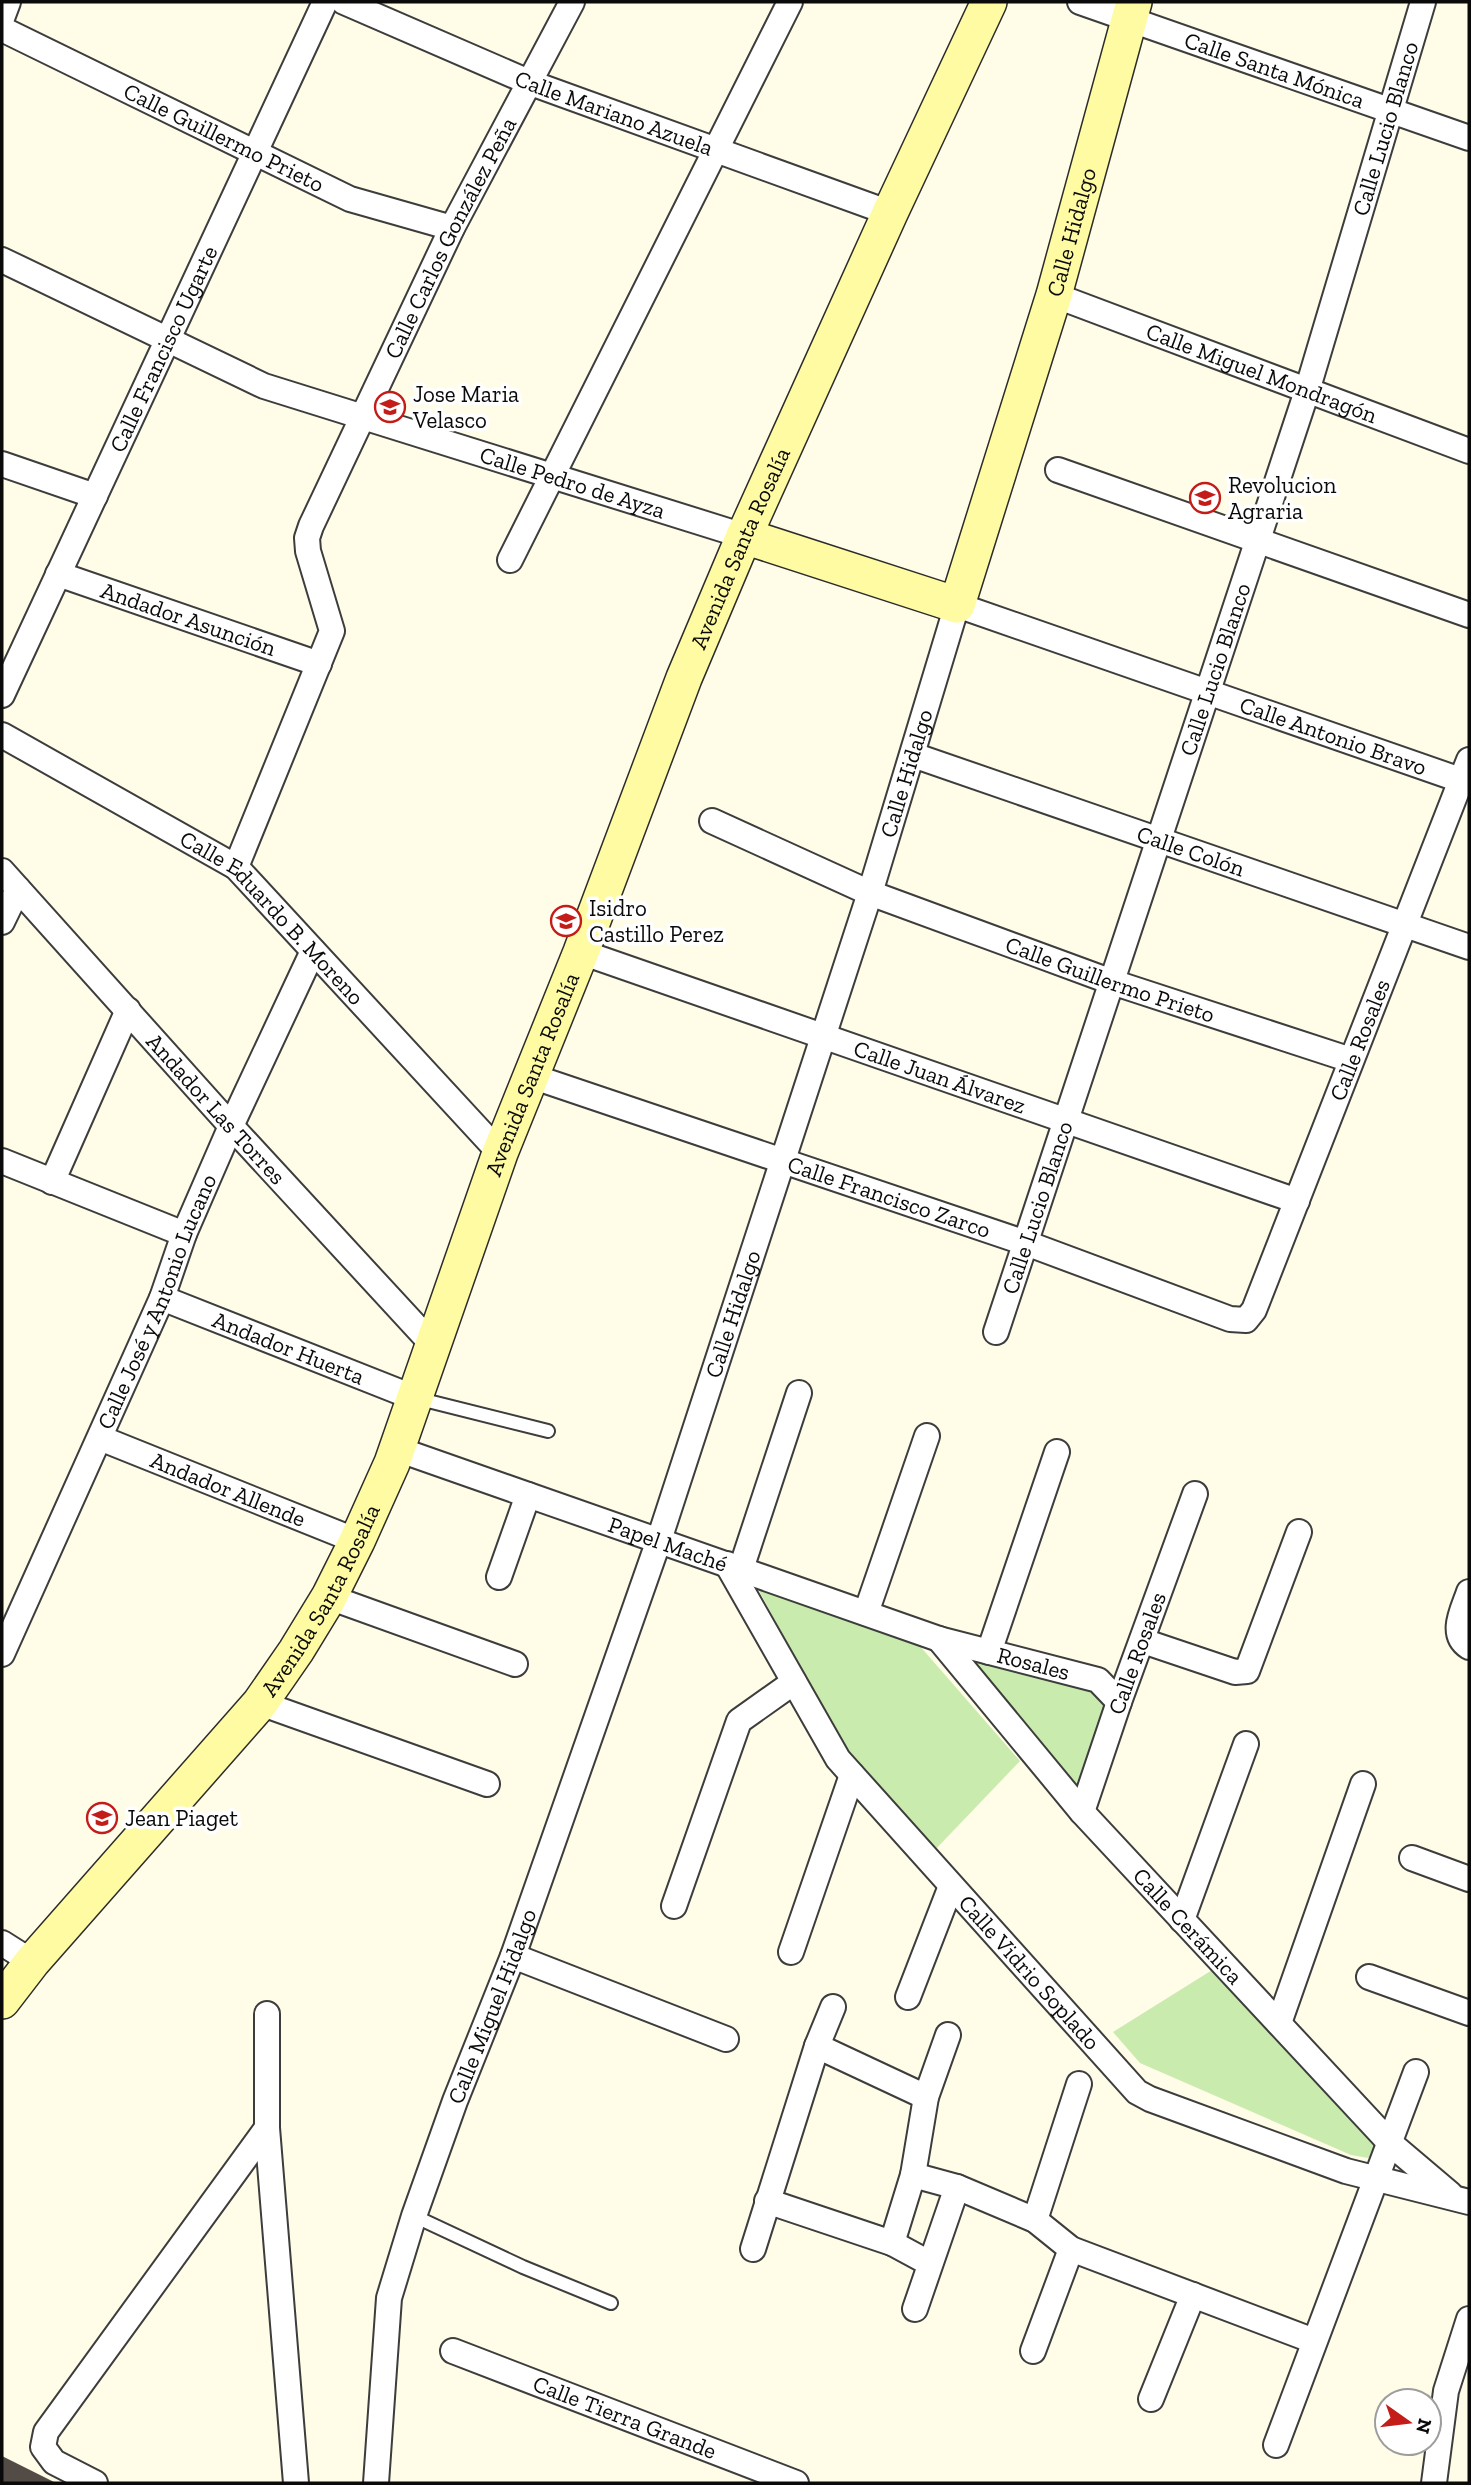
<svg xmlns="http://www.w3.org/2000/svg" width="1471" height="2485" viewBox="0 0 1471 2485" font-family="'Zilla Slab',serif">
	<rect width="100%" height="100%" fill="#fffce7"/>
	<path fill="#caebae" d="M 756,1585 L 912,1637 L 1020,1761 L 932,1853 L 851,1761 Z
		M 956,1648 L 1097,1683 L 1116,1704 L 1082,1791 Z
		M 1217,1967 L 1379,2138 L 1374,2159 L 1351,2155 L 1140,2063 L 1113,2032 Z"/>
	<path fill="#534c46" d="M 2,2456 L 56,2483 L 2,2483 Z"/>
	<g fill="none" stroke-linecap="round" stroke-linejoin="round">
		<g stroke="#3d3d3d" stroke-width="16">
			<path id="lane" d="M 416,1398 L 548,1431
				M 414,2216 L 523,2267 L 611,2303"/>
		</g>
		<g stroke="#3d3d3d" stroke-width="28">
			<g id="street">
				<path id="s1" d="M 344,2 L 531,83 L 890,213"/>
				<path id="s2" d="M 1080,2 L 1469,138"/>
				<path d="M 2,18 L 8,2"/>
				<path id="s3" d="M 2,29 L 350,199 L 452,228"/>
				<path id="s4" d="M 2,260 L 264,386 L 744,536"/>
				<path id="s5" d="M 1054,295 L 1469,451"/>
				<path d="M 2,464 L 95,496"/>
				<path d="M 1058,470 L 1469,615"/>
				<path d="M 510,560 L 790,2"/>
				<path id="s6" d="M 58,574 L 319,664"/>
				<path id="s7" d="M 2,695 L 325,2"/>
				<path id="s8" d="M 2,735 L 236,867 L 500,1153"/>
				<path id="s9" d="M 913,755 L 1469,947"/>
				<path id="s10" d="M 712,821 L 870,893 L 1112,982 L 1351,1060"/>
				<path id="s11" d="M 236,867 L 332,631 L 308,551 L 307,538 L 311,526 L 452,228 L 572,2"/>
				<path id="s12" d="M 2,871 L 231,1126 L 433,1345"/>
				<path d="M 2,922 L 18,889"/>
				<path id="s13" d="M 581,952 L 1297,1201"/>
				<path id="s14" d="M 531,1076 L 1026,1243 L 1230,1319 L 1246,1320 L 1254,1310 L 1469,760"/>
				<path d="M 2,1161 L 184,1234"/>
				<path d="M 52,1182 L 128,1010"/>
				<path id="s15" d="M 162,1298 L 415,1398"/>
				<path id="s16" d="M 996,1332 L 1307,391 L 1423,2"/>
				<path id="s17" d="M 100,1438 L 357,1541"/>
				<path id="s18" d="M 397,1449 L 939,1639 L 1098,1680 L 1119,1702"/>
				<path id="s19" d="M 727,1564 L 838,1759 L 1137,2092 L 1150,2099 L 1346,2171 L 1469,2202"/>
				<path d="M 741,1569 L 799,1393"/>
				<path d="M 499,1577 L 528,1495"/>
				<path d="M 1469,1592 C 1463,1610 1449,1634 1469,1647"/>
				<path d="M 329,1597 L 515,1664"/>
				<path d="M 866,1613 L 927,1436"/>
				<path id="s20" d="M 939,1639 L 1082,1812 L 1391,2144 L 1450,2194"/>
				<path d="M 1143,1641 L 1235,1672 L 1247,1671 L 1299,1532"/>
				<path d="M 989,1652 L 1057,1452"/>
				<path id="s21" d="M 2,1654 L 162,1298 L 184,1234 L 231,1126 L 313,951"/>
				<path d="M 260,1703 L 487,1784"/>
				<path id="s22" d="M 1082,1812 L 1119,1702 L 1195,1494"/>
				<path d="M 1412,1858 L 1469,1879"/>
				<path d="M 674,1906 L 739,1721 L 794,1682"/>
				<path d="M 1182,1920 L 1246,1744"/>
				<path d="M 2,1943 L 32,1962"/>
				<path d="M 791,1952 L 852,1775"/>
				<path d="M 513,1956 L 726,2039"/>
				<path d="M 1369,1977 L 1469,2013"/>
				<path d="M 908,1997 L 951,1886"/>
				<path d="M 267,2014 L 267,2128 L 296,2483"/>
				<path d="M 1279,2023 L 1363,1784"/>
				<path d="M 817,2046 L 926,2097"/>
				<path d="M 913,2175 L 957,2187 L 1035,2220 L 1071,2249 L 1314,2341"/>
				<path d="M 767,2201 L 892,2243 L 929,2263"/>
				<path d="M 1035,2220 L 1079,2084"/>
				<path d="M 892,2243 L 913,2175 L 926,2097 L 948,2035"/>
				<path d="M 753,2249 L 817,2046 L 833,2007"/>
				<path d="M 915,2309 L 957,2187"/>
				<path id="s23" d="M 453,2351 L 796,2483"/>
				<path d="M 1033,2351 L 1071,2249"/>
				<path d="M 1151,2399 L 1193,2295"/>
				<path d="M 1276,2445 L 1416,2072"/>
				<path d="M 95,2483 L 54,2462 L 43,2447 L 46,2432 L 267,2128"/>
				<path id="s24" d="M 376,2483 L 389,2298 L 414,2216 L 455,2101 L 513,1956 L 659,1540 L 870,893 L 957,605 L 1469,783"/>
				<path d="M 1434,2483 L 1446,2391 L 1469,2319"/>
			</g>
		</g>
		<g stroke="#2c2c2c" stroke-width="38">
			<g id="secondary">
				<path id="s25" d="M 744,536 L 957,605 L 1054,295 L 1134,2"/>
				<path id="s26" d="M 2,2001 L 32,1962 L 260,1703 L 296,1651 L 329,1597 L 357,1541 L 392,1463 L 500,1153 L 581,952 L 684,678 L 744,536 L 890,213 L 989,2"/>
			</g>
		</g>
		<use href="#lane" stroke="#fff" stroke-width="12"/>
		<use href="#street" stroke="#fff" stroke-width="24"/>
		<use href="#secondary" stroke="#fffba2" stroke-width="35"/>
	</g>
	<defs>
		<g id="school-ring" transform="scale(1.575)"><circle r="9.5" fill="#fff" stroke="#c31c19" stroke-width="1.5"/><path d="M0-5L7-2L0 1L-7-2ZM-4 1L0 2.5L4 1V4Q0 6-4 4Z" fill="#c31c19"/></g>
	</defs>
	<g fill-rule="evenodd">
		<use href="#school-ring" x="390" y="407"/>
		<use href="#school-ring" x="1205" y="498"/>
		<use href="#school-ring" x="566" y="921"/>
		<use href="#school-ring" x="102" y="1818"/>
	</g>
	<g text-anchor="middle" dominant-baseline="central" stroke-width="7" stroke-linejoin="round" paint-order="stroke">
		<g font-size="23" fill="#0a0a0a" stroke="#fff">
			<text stroke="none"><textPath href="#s2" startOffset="206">Calle Santa Mónica</textPath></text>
			<text stroke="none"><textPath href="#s1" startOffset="292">Calle Mariano Azuela</textPath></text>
			<text stroke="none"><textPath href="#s16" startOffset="1265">Calle Lucio Blanco</textPath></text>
			<text stroke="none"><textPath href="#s3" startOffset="247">Calle Guillermo Prieto</textPath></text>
			<text stroke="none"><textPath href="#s25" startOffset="614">Calle Hidalgo</textPath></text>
			<text stroke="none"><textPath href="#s11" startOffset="684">Calle Carlos González Peña</textPath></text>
			<text stroke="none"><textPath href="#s7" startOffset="382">Calle Francisco Ugarte</textPath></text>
			<text stroke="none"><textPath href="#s5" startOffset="222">Calle Miguel Mondragón</textPath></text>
			<text stroke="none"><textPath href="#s4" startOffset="614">Calle Pedro de Ayza</textPath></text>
			<text stroke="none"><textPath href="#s26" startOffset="1648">Avenida Santa Rosalía</textPath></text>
			<text stroke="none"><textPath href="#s6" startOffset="138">Andador Asunción</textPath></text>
			<text stroke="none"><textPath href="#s16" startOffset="698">Calle Lucio Blanco</textPath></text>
			<text stroke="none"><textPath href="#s24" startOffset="2370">Calle Antonio Bravo</textPath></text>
			<text stroke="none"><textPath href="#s24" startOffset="1796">Calle Hidalgo</textPath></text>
			<text stroke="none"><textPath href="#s9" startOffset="294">Calle Colón</textPath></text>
			<text stroke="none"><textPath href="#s8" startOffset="329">Calle Eduardo B. Moreno</textPath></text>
			<text stroke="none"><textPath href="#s10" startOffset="429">Calle Guillermo Prieto</textPath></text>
			<text stroke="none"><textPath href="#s14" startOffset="1059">Calle Rosales</textPath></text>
			<text stroke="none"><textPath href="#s26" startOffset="1082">Avenida Santa Rosalía</textPath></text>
			<text stroke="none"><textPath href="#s13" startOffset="380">Calle Juan Álvarez</textPath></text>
			<text stroke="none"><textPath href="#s12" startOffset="320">Andador Las Torres</textPath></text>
			<text stroke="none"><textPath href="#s14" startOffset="378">Calle Francisco Zarco</textPath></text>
			<text stroke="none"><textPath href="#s16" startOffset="131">Calle Lucio Blanco</textPath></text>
			<text stroke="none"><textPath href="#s21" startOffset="385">Calle José y Antonio Lucano</textPath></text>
			<text stroke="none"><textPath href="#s24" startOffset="1228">Calle Hidalgo</textPath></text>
			<text stroke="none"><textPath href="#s15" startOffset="136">Andador Huerta</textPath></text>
			<text stroke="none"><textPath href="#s17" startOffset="138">Andador Allende</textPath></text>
			<text stroke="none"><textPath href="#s18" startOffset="287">Papel Maché</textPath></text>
			<text stroke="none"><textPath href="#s26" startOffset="514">Avenida Santa Rosalía</textPath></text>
			<text stroke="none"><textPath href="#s22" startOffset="168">Calle Rosales</textPath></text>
			<text stroke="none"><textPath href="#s18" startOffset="672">Rosales</textPath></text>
			<text stroke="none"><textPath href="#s20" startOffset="380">Calle Cerámica</textPath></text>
			<text stroke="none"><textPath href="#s19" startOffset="511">Calle Vidrio Soplado</textPath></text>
			<text stroke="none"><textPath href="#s24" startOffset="495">Calle Miguel Hidalgo</textPath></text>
			<text stroke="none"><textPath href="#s23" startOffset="184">Calle Tierra Grande</textPath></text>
		</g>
		<g font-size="23" fill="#0a0a0a" stroke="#fff" text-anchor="start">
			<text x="413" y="394">Jose Maria<tspan x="413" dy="26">Velasco</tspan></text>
			<text x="1228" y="485">Revolucion<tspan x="1228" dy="26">Agraria</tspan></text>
			<text x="589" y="908">Isidro<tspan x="589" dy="26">Castillo Perez</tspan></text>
			<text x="125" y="1818">Jean Piaget</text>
		</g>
	</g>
	<rect width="1471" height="2485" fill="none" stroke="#0a0a0a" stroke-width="7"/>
	<g transform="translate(1408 2422) rotate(104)"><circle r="33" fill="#ffffff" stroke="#9d9d9d" stroke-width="2"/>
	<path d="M0-5L12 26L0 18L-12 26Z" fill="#c31c19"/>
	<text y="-10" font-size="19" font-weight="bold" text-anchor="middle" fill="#0a0a0a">N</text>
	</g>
</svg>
